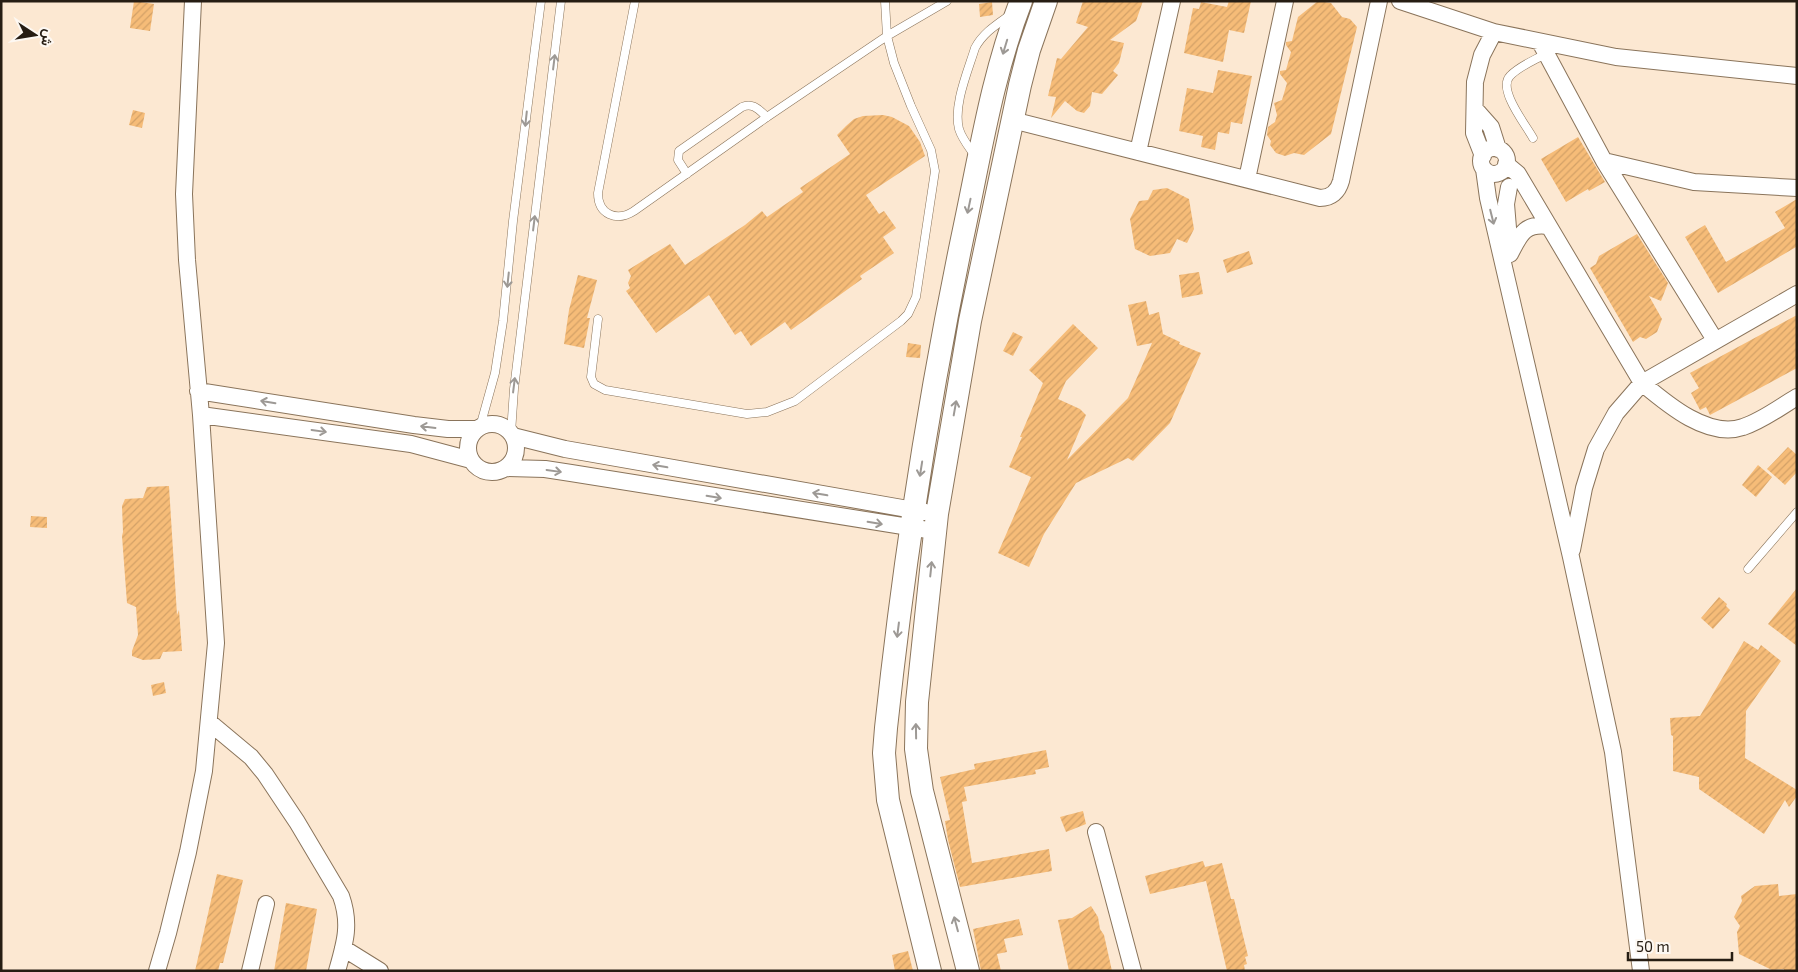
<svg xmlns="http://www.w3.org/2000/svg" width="1798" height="972" viewBox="0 0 1798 972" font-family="'Exo 2',Vazirmatn,sans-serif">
	<defs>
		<pattern id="building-hatch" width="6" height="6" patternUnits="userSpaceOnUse" patternTransform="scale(1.25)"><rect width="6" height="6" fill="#f6bc78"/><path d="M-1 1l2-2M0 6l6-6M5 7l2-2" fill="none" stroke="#d3a167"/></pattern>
	</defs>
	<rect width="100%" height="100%" fill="#fce8d2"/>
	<path fill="url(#building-hatch)" d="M 134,1 L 154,4 L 150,31 L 130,28 Z
		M 1083,1 L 1143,1 L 1136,21 L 1110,40 L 1124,43 L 1119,63 L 1113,71 L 1118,75 L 1102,94 L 1092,92 L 1090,106 L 1084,113 L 1077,111 L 1065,101 L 1051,118 L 1056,97 L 1048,96 L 1057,58 L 1061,59 L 1088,27 L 1076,23 Z
		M 1229,1 L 1251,1 L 1244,33 L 1229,30 L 1223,62 L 1184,53 L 1193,8 L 1199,9 L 1201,2 L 1227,7 Z
		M 1318,1 L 1331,3 L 1342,17 L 1350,19 L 1357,27 L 1331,134 L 1304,155 L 1294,153 L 1285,156 L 1276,153 L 1270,145 L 1271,141 L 1267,135 L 1268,127 L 1275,122 L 1277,115 L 1274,103 L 1282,100 L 1287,83 L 1280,74 L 1280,71 L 1286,70 L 1291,52 L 1286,45 L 1286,42 L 1292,41 L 1298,17 Z
		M 992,2 L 993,15 L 980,17 L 979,4 Z
		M 1218,70 L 1252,76 L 1242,124 L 1231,122 L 1229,134 L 1218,132 L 1215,150 L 1201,147 L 1203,136 L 1179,131 L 1187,88 L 1213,93 Z
		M 133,110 L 145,113 L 142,128 L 129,125 Z
		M 883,115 L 892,117 L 909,126 L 920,142 L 925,156 L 866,195 L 879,214 L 884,211 L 896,228 L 883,237 L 894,253 L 860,276 L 862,279 L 791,330 L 785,322 L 751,346 L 741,331 L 735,335 L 709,295 L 656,333 L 626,291 L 630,288 L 628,283 L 631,276 L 628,270 L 670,244 L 685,265 L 745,225 L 762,211 L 767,217 L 803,192 L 800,188 L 850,154 L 837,135 L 846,126 L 854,119 L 863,116 Z
		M 1578,137 L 1605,182 L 1589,191 L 1588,189 L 1566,202 L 1541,159 Z
		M 1167,188 L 1189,199 L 1194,229 L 1187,243 L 1177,239 L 1170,253 L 1150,256 L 1135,249 L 1130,219 L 1139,201 L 1148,200 L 1153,190 Z
		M 1797,199 L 1797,249 L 1796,247 L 1718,293 L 1685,237 L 1705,225 L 1726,262 L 1785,228 L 1775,212 Z
		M 1637,234 L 1668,283 L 1661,301 L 1649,296 L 1662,319 L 1657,332 L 1646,339 L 1640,337 L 1633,342 L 1590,268 L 1596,264 L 1599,256 Z
		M 1249,251 L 1253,264 L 1227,273 L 1223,260 Z
		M 1199,272 L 1203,294 L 1182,298 L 1179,275 Z
		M 578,275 L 597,280 L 587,318 L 590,318 L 584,348 L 564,344 L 569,310 Z
		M 1146,301 L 1149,315 L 1159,312 L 1163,334 L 1180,342 L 1179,344 L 1201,353 L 1170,423 L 1133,461 L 1128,458 L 1076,483 L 1044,534 L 1029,567 L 998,553 L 1031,477 L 1009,467 L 1022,437 L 1020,437 L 1043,383 L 1029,370 L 1073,324 L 1098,348 L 1066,381 L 1058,399 L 1080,409 L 1086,415 L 1067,460 L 1128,398 L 1152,343 L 1137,346 L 1128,305 Z
		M 1797,315 L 1797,368 L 1710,415 L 1706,407 L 1700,410 L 1691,393 L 1699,388 L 1690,373 Z
		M 1013,332 L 1023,337 L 1013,356 L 1003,351 Z
		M 908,343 L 921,345 L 920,358 L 906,357 Z
		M 1788,447 L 1797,455 L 1797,472 L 1785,485 L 1767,469 Z
		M 1758,465 L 1772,477 L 1756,497 L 1742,485 Z
		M 169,486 L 177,615 L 179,610 L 182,651 L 163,652 L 160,659 L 143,660 L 132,656 L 132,651 L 138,635 L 136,607 L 127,603 L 122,536 L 123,532 L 122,506 L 125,499 L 143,498 L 147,487 Z
		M 31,516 L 47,517 L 47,528 L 30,527 Z
		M 1797,588 L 1797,646 L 1768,624 Z
		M 1719,597 L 1727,604 L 1726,606 L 1730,610 L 1713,629 L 1701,618 Z
		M 1744,641 L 1758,650 L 1761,645 L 1781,661 L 1746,711 L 1745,758 L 1797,790 L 1797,796 L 1789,807 L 1785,800 L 1764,834 L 1699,789 L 1699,777 L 1673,771 L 1673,736 L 1671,735 L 1670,718 L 1700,716 Z
		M 164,682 L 166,693 L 153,696 L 151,685 Z
		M 1046,750 L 1049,767 L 1035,770 L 1036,774 L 964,787 L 967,801 L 962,802 L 972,863 L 1049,849 L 1052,871 L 960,887 L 948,840 L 945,821 L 950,820 L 940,777 L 975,769 L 974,764 Z
		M 1083,811 L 1086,824 L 1066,832 L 1060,817 Z
		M 1203,861 L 1205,867 L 1222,863 L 1231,899 L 1234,899 L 1248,956 L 1245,957 L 1247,964 L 1244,965 L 1245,971 L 1227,971 L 1206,881 L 1150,894 L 1145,876 Z
		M 217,874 L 243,880 L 236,910 L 223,963 L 220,963 L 218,971 L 195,971 Z
		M 1778,884 L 1779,896 L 1797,894 L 1797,971 L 1784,971 L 1784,969 L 1772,970 L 1739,954 L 1737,932 L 1740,926 L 1734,917 L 1742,901 L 1741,896 L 1755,886 Z
		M 286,903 L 317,909 L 306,971 L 274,971 Z
		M 1091,906 L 1098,917 L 1100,929 L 1104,935 L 1112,971 L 1069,971 L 1058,920 L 1072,918 Z
		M 1019,919 L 1023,935 L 1004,939 L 1007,952 L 997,954 L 1001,971 L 981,971 L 973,929 Z
		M 908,951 L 913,971 L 895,971 L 892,955 Z"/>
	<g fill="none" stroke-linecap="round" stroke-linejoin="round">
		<g stroke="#8a745b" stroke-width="9">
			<path id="lane" d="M 635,1 L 598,193 C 598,215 617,222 634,211 L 767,117 L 887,36 L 947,1
				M 1533,138 C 1526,125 1497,89 1510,76 C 1519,66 1535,60 1547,53
				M 975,156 C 969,147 962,139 959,129 C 953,105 968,71 975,48 C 983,33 996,25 1010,15
				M 687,174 L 678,160 L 679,151 L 742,107 C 753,102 759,110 767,117
				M 598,319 L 591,377 L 594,384 L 605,390 L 747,414 L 767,412 L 795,401 L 901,321 L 908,314 L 916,297 L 935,171 L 931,150 L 911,106 L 894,63 L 887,36 L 885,1
				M 480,427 L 495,373 L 503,321 L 513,221 L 541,1
				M 511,433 L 514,389 L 561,1
				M 1748,569 L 1797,512"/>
		</g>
		<g stroke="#8a745b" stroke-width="18">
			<path id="street" d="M 1400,1 L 1494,32 L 1616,57 L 1797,76
				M 1540,42 L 1604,161 L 1715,340
				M 1475,109 L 1491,127 L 1498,149
				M 1012,120 L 1320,198 C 1331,198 1338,192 1341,181 L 1379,1
				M1481 161a13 13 0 1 1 26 0a13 13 0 1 1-26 0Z
				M 1138,152 L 1172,1
				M 1483,156 L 1474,133 L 1475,82 L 1482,55 L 1494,32
				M 1604,161 L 1694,182 L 1797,188
				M 1506,164 L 1518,174 L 1642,383 C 1667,404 1708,439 1743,427 C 1762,421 1780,407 1797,397
				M 1484,169 L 1488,198 L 1571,557 L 1613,752 L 1641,971
				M 1247,179 L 1285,1
				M 1509,187 L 1506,204 L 1510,252
				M 1510,254 C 1520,235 1524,223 1548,226
				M 198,391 L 414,425 L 448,429 L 477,429
				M 201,415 L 411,444 L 471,460
				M468 448a24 24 0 1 1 48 0a24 24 0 1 1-48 0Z
				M 513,436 L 565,449 L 925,512
				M 505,468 L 545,469 L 571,473 L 934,531
				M 1572,550 L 1584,488 L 1596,449 L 1616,413 L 1642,383 L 1797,294
				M 209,722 L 251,757 L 265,774 L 297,822 L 341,896 C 351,924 345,943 337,971
				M 1096,832 L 1133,971
				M 343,948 L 380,971
				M 157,971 L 168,933 L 188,852 L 204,771 L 216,643 L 201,415 L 187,260 L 184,194 L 193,1
				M 250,971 L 266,904"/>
		</g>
		<g stroke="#8a745b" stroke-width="24">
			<path id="secondary" d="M 930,971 L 888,800 L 884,753 L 886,728 C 904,559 930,391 965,225 C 981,149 993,73 1021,1
				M 968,971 L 922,791 L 916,749 L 917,702 L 937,514 L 970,321 L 1020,85 L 1029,50 L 1046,1"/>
		</g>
		<use href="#lane" stroke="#fff" stroke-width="8"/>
		<use href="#street" stroke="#fff" stroke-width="16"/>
		<use href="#secondary" stroke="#fff" stroke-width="22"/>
	</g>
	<defs><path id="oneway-shaft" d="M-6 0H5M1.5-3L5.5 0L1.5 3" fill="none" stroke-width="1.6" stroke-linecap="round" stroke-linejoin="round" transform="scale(1.25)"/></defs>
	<g stroke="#9d9995">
		<use href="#oneway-shaft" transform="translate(1005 47) rotate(107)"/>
		<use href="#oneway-shaft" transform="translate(554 62) rotate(-83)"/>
		<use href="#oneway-shaft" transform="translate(526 119) rotate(96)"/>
		<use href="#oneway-shaft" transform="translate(969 206) rotate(102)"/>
		<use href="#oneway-shaft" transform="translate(1492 217) rotate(76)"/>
		<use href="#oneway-shaft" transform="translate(534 223) rotate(-83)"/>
		<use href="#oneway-shaft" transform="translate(508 280) rotate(96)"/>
		<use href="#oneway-shaft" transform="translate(514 385) rotate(-83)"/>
		<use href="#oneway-shaft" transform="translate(268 402) rotate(-171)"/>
		<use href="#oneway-shaft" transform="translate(955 408) rotate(-80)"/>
		<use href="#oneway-shaft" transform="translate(428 427) rotate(-173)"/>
		<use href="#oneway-shaft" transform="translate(319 431) rotate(8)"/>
		<use href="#oneway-shaft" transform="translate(660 466) rotate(-170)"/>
		<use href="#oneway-shaft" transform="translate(921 469) rotate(99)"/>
		<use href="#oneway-shaft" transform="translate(554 471) rotate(8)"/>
		<use href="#oneway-shaft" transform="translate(820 494) rotate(-170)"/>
		<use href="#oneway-shaft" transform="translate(714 497) rotate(9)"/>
		<use href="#oneway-shaft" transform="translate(875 523) rotate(9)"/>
		<use href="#oneway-shaft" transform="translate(931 569) rotate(-84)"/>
		<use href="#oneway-shaft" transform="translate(898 630) rotate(97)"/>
		<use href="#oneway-shaft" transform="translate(916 731) rotate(-91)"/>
		<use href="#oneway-shaft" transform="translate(956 924) rotate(-105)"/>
	</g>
	<rect width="1798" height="972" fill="none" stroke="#261d13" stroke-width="5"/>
	<g transform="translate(35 35) rotate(102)" stroke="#fdf8f2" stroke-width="4" paint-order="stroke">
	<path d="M0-4L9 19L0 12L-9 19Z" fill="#261d13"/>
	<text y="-8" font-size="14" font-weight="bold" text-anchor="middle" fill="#261d13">ش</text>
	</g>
	<path d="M1628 952v8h104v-8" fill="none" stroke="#261d13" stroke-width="2.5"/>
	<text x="1636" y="952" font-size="15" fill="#261d13" stroke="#fdf8f2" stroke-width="4" paint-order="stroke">50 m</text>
</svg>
